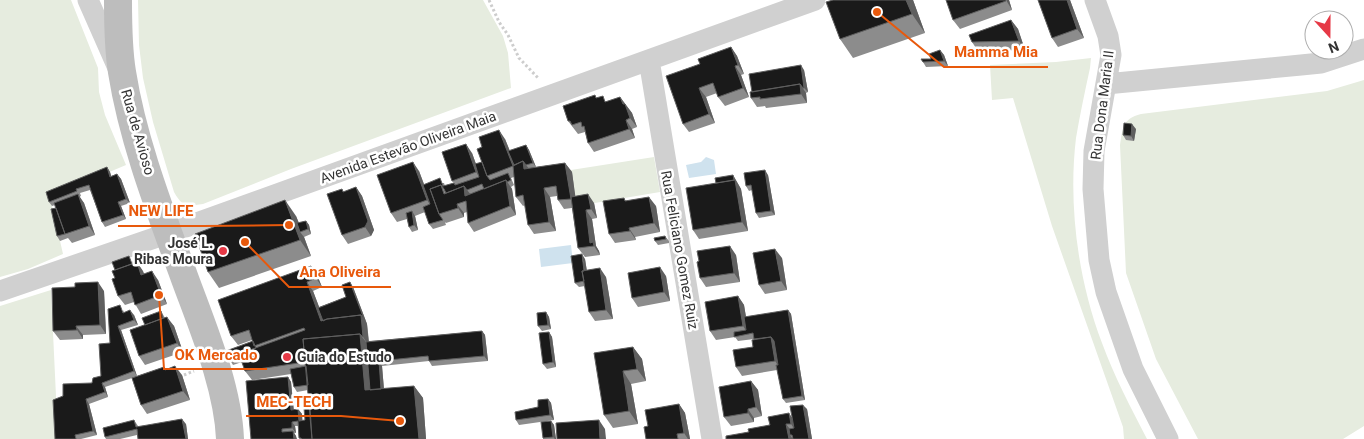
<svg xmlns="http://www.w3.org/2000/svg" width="1364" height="439" viewBox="0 0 1364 439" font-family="Roboto,sans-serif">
	<rect width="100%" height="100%" fill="#fff"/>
	<path fill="#e6ecdf" d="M 0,0 L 71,0 L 98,68 L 99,92 L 105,115 L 126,165 L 50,197 L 63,254 L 28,269 L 0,277 Z
		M 138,0 L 483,0 L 503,36 L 508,53 L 511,88 L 291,169 L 203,204 C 187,206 183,208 174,192 L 153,122 L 143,78 L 139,45 Z
		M 1091,58 L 1090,68 C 1085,91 1080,114 1076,138 C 1068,205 1078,280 1102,343 C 1114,376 1131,408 1147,439 L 1124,439 L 1123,427 L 1052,226 L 1013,98 L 992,100 L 990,65 L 1056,62 Z
		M 1364,80 L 1364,426 L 1343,439 L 1198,439 L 1156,359 L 1126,273 L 1120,145 C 1123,128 1122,119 1141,114 L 1327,91 Z
		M 654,157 L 660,192 L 577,206 L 571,170 Z
		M 51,290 L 58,439 L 0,439 L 0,306 Z"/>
	<path fill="#cfe2ee" d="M 706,157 L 714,160 L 716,174 L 689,178 L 686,165 L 701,162 Z
		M 571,245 L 573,263 L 541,267 L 539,249 Z"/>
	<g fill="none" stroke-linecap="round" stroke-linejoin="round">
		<path stroke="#cdcdcd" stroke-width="3" stroke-dasharray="2.5 2.5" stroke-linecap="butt" d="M 489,0 L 499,22 L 508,35 L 519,58 L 539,79
			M 184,375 L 194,371"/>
		<path stroke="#d0d0d0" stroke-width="21" d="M 88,0 L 118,68
			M 1095,0 L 1108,36 L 1111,55 L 1094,151 L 1093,189 L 1099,260 L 1106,292 L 1133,369 L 1168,439
			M 649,60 L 712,439
			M 1106,84 L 1301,65 L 1321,63 L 1364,49
			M 0,291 L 169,233 L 815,0"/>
		<path stroke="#bdbdbd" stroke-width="28" d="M 118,0 C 118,24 118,48 122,72 C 133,142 161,213 185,279 C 203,328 228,387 230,439"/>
	</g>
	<path fill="#8c8c8c" d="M 833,0 L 913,0 L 925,33 L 853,58 L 840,39 Z
		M 1009,0 L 1012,10 L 960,29 L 953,20 Z
		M 1038,0 L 1070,0 L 1084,38 L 1058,47 L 1052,38 Z
		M 1011,20 L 1018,29 L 1025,50 L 978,51 L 972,42 Z
		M 731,47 L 737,56 L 744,74 L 741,75 L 749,97 L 725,106 L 718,97 L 717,93 L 706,97 L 715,123 L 689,132 L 683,124 L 700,64 Z
		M 940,50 L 944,55 L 948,66 L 926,67 L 923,62 L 931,59 Z
		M 804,70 L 808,92 L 806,93 L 807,103 L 766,108 L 765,106 L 757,107 L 751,98 L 752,92 Z
		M 620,97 L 632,113 L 637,127 L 632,129 L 635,138 L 594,152 L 588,143 L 585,132 L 578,134 L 568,121 L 597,98 L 607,102 Z
		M 1136,129 L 1134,141 L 1126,140 L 1123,135 Z
		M 505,139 L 510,151 L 526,145 L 529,150 L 536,167 L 565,163 L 572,172 L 575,196 L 594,203 L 597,218 L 592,219 L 596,246 L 599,251 L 600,255 L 585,257 L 578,248 L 572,208 L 564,209 L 558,200 L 557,196 L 550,197 L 556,231 L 534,234 L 528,225 L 525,205 L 523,206 L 516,197 L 514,177 L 511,178 L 514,185 L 511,187 L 512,189 L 516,215 L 474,232 L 468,223 L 467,212 L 464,213 L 464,217 L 446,223 L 445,222 L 446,225 L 433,229 L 429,224 L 425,212 L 415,216 L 418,230 L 412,232 L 409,227 L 407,219 L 397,222 L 391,213 L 419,171 L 424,184 L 444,183 L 445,186 L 454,183 L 452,181 L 472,153 L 476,164 L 482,162 Z
		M 107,167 L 110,172 L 111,176 L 117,174 L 121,179 L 130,203 L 121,206 L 126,219 L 105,227 L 102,222 L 90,190 L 80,193 L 81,196 L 79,197 L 84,203 L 95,235 L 72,243 L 68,238 L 60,241 L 57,236 L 56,208 L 55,205 L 52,206 L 49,202 Z
		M 733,175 L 741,189 L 748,231 L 699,239 L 693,230 L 716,183 Z
		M 768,175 L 775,215 L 759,218 L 756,213 L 752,190 L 749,191 L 746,186 Z
		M 356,187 L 362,196 L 374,230 L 371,236 L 348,244 L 342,235 L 342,189 L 344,192 Z
		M 624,198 L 626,201 L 656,206 L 660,232 L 635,237 L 636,240 L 615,243 L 609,234 Z
		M 296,216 L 299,223 L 306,221 L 309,225 L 311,234 L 304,237 L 311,256 L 219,288 L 208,272 Z
		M 665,236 L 669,241 L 669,243 L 658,245 L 655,241 Z
		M 736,255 L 740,282 L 706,287 L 700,278 Z
		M 782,258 L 787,290 L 765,294 L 759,285 Z
		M 585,259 L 587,271 L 606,277 L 613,319 L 595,321 L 589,312 L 585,286 L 579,287 L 575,283 Z
		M 133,261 L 134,263 L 137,262 L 144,274 L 158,280 L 167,304 L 141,314 L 134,302 L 125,305 L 118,296 L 115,278 Z
		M 317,275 L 322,287 L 313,291 L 319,307 L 346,297 L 353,287 L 367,324 L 369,341 L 482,331 L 485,335 L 488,361 L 432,366 L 429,361 L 382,366 L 384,389 L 414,386 L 423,398 L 426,439 L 300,439 L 299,438 L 298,426 L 295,426 L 296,433 L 294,433 L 296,436 L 251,439 L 288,377 L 291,382 L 294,410 L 298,409 L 302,414 L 302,421 L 305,420 L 310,407 L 308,390 L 297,392 L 294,387 L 291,374 L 252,380 L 245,371 L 242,362 L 233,365 L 230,360 L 253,341 L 252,340 L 238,345 L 231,336 L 218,300 Z
		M 666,276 L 670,301 L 638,307 L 632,298 Z
		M 104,291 L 106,334 L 83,335 L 83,339 L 60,340 L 53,331 Z
		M 738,296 L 744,305 L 746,317 L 788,310 L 791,314 L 805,400 L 786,403 L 783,399 L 777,370 L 742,376 L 736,367 L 753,347 L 754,339 L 738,341 L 735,337 L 716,340 L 710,331 Z
		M 124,310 L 124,313 L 134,315 L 138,325 L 121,330 L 137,376 L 164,367 L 165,370 L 182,375 L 190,400 L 147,414 L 141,405 L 132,378 L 105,387 L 108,397 L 89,404 L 97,435 L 81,439 L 55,439 L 63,396 L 92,383 L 101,376 L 110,343 Z
		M 161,311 L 165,318 L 174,326 L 183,352 L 145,365 L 139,356 L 145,325 Z
		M 546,312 L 549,317 L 551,329 L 542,331 L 538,326 Z
		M 549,332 L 552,337 L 556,367 L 547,369 L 543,364 Z
		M 633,347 L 642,359 L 646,381 L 631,384 L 638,424 L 613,428 L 604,415 Z
		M 751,381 L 758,390 L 762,416 L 754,418 L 754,422 L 731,426 L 724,417 Z
		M 548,399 L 551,403 L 554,420 L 519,425 L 516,420 L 538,407 Z
		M 679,404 L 685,413 L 690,439 L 646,439 L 648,426 Z
		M 807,409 L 812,439 L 726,439 L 792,417 Z
		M 134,420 L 138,426 L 186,424 L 188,439 L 138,439 L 137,435 L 120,439 L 106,439 L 105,437 Z
		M 551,421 L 554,425 L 556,439 L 543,439 L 543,438 Z"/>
	<path fill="#5f5f5f" d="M 906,0 L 913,0 L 925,33 L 912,14 Z
		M 1006,0 L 1009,0 L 1012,10 Z
		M 1067,0 L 1070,0 L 1084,38 L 1077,29 Z
		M 1011,20 L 1018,29 L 1025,50 L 1019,41 Z
		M 731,47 L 737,56 L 744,74 L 738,65 Z
		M 940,50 L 944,55 L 948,66 L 944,61 Z
		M 801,65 L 804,70 L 808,92 L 804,88 Z
		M 735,66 L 741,75 L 749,97 L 743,88 Z
		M 800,84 L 806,93 L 807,103 L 801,94 Z
		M 699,88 L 706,97 L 715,123 L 709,114 Z
		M 620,97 L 632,113 L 637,127 L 630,118 L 623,104 Z
		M 626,120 L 632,129 L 635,138 L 629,129 Z
		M 1132,124 L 1136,129 L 1134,141 L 1131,136 Z
		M 499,130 L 505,139 L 517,169 L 513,166 Z
		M 466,144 L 472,153 L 482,181 L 476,172 Z
		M 526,145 L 529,150 L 536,167 L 533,163 Z
		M 523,161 L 530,170 L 524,169 Z
		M 413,162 L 419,171 L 433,209 L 427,200 Z
		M 565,163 L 572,172 L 577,208 L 571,199 Z
		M 107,167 L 110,172 L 113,182 L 110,177 Z
		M 765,170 L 768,175 L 775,215 L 771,211 Z
		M 117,174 L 121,179 L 130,203 L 126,199 Z
		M 733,175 L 741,189 L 748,231 L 742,222 Z
		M 506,180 L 512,189 L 516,215 L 510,206 Z
		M 464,186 L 471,195 L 465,196 Z
		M 356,187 L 362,196 L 374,230 L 371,236 L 365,227 Z
		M 544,188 L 550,197 L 556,231 L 549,222 Z
		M 78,194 L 84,203 L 95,235 L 89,226 Z
		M 588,194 L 594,203 L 597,218 L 591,209 Z
		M 649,197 L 656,206 L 660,232 L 654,223 Z
		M 285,200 L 296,216 L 302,231 L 300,232 L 304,237 L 311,256 L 300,240 Z
		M 118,202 L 121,206 L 126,219 L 123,215 Z
		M 457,204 L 464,213 L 464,217 L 458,208 Z
		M 586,210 L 592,219 L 596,246 L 599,251 L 600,255 L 594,246 L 590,243 Z
		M 412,211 L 415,216 L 418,230 L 414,225 Z
		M 306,221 L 309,225 L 311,234 L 308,229 Z
		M 629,228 L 635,237 L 636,240 L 630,231 Z
		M 730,246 L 736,255 L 740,282 L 734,273 Z
		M 775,249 L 782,258 L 787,290 L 781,281 Z
		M 582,254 L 585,259 L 589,286 L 586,281 Z
		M 137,262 L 143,271 L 148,284 L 141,275 Z
		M 311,266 L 317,275 L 322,287 L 316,278 Z
		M 660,267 L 666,276 L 670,301 L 664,292 Z
		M 600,268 L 606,277 L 613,319 L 606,310 Z
		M 152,271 L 158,280 L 167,304 L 161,295 Z
		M 98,282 L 104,291 L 106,334 L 100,325 Z
		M 307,282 L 313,291 L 326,325 L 321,321 Z
		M 350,282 L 353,287 L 367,324 L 369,346 L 363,337 Z
		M 738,296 L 744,305 L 749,335 L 743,326 Z
		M 130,310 L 134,315 L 138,325 L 134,320 Z
		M 788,310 L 791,314 L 805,400 L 802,396 Z
		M 546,312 L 549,317 L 551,329 L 548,325 Z
		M 167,317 L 174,326 L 183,352 L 177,343 Z
		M 76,326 L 83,335 L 83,339 L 77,330 Z
		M 118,326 L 121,330 L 137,376 L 134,371 Z
		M 482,331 L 485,335 L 488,361 L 484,356 Z
		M 549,332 L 552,337 L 556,367 L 553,362 Z
		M 360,334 L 369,346 L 374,398 L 365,390 Z
		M 771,337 L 777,346 L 781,370 L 775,361 Z
		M 633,347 L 642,359 L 646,381 L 637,369 Z
		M 379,361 L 382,366 L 385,402 L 382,398 Z
		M 175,366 L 182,375 L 190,400 L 183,391 Z
		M 623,371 L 631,384 L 638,424 L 629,411 Z
		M 288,377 L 291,382 L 294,415 L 291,410 Z
		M 751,381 L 758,390 L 762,416 L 756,407 Z
		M 102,383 L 105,387 L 108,397 L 105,392 Z
		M 414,386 L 423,398 L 426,439 L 419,439 Z
		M 86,399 L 89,404 L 97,435 L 93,431 Z
		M 548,399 L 551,403 L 554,420 L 550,415 Z
		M 679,404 L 685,413 L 690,439 L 688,439 L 684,433 Z
		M 803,405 L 807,409 L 812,439 L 809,439 Z
		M 298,409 L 302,414 L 303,426 L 299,421 Z
		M 748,409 L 754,418 L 754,422 L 748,413 Z
		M 789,413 L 795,422 L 797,433 L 791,424 Z
		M 182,419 L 186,424 L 188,439 L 186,439 Z
		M 599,420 L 605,429 L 606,439 L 600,439 Z
		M 551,421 L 554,425 L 556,439 L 555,439 L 553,437 Z
		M 292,422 L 295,426 L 296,433 L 292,428 Z
		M 786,424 L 793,433 L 790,435 L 793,439 L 789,439 Z
		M 293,431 L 296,436 L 297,439 L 294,439 Z"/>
	<path fill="#1a1a1a" stroke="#5f5f5f" d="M 833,0 L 906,0 L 912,14 L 840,39 L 826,2 Z
		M 946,0 L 1006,0 L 1006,1 L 953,20 Z
		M 1038,0 L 1067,0 L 1077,29 L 1052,38 Z
		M 1011,20 L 1019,41 L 972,42 L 969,35 Z
		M 731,47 L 738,65 L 735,66 L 743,88 L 718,97 L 713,83 L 699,88 L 709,114 L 683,124 L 666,76 L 700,64 L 698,59 Z
		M 940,50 L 944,61 L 923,62 L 921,59 L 931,59 L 929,54 Z
		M 801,65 L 804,88 L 803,88 L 800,84 L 752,92 L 749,74 Z
		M 800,84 L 801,94 L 760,99 L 760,97 L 751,98 L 750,92 Z
		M 595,95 L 596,98 L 603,96 L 605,102 L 620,97 L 623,104 L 625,104 L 630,118 L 626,120 L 629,129 L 588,143 L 584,126 L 582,127 L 581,122 L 572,125 L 570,121 L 568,121 L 563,106 Z
		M 1124,123 L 1132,124 L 1131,136 L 1123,135 Z
		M 499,130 L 513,166 L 487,176 L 477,149 L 482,147 L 479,137 Z
		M 466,144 L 476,172 L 452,181 L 442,152 Z
		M 526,145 L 533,163 L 526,165 L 523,161 L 514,165 L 508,151 Z
		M 523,161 L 524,169 L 565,163 L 571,199 L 558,200 L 556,186 L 544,188 L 549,222 L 528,225 L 523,195 L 516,197 L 513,166 Z
		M 413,162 L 427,200 L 391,213 L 377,175 Z
		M 482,162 L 487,176 L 490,180 L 508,173 L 511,180 L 507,182 L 506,180 L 484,189 L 482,184 L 467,190 L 464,186 L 446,193 L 444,189 L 441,185 L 430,189 L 439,214 L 443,220 L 429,224 L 423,207 L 430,204 L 423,185 L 440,178 L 443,186 L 454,183 L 455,185 L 479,177 L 475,164 Z
		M 107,167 L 110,177 L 117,174 L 126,199 L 118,202 L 123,215 L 102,222 L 89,185 L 76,189 L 77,191 L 49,202 L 46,192 Z
		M 765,170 L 771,211 L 756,213 L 751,185 L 746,186 L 744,173 Z
		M 733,175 L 734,180 L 716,183 L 715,178 Z
		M 506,180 L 510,206 L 468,223 L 466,201 L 457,204 L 458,208 L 439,214 L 430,189 L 441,185 L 444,194 L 464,186 L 465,196 Z
		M 735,180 L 742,222 L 693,230 L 686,188 Z
		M 356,187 L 368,221 L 365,227 L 342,235 L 327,194 L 342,189 L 343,192 Z
		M 78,194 L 89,226 L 65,234 L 54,203 Z
		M 588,194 L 591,209 L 586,210 L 590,243 L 593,242 L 594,246 L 578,248 L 571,197 Z
		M 649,197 L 654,223 L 629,228 L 630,231 L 609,234 L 603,201 L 624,198 L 625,201 Z
		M 285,200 L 300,240 L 208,272 L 195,234 Z
		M 56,208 L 65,234 L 57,236 L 51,209 Z
		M 412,211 L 414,225 L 409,227 L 406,213 Z
		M 306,221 L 308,229 L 300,232 L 297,223 Z
		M 665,236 L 666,239 L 655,241 L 654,238 Z
		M 730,246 L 734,273 L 700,278 L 697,262 L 699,261 L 697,251 Z
		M 775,249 L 781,281 L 759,285 L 753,253 Z
		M 582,254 L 584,271 L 582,271 L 584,281 L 575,283 L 571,256 Z
		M 129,256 L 132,264 L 115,270 L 112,262 Z
		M 137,262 L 141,275 L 152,271 L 161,295 L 135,305 L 131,292 L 118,296 L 112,279 L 115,278 L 112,271 Z
		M 311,266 L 316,278 L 307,282 L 321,321 L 327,319 L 361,315 L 363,337 L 360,334 L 303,339 L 305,362 L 245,371 L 239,354 L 305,330 L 304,328 L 254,346 L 249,330 L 231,336 L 218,300 Z
		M 660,267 L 664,292 L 632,298 L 628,273 Z
		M 600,268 L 606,310 L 589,312 L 582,271 Z
		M 98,282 L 100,325 L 76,326 L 77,330 L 53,331 L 52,288 L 75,287 L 75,283 Z
		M 350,282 L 364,319 L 361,315 L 327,319 L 323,321 L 318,308 L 346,297 L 342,285 Z
		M 738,296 L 743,326 L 710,331 L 705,302 Z
		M 120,305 L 123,313 L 130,310 L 134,320 L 118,326 L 134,371 L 102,383 L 105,392 L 86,399 L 93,431 L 75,435 L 76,439 L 55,439 L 53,400 L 63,396 L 63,384 L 92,383 L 93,378 L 101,376 L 99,344 L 110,343 L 108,309 Z
		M 788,310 L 802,396 L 783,399 L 776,365 L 778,365 L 774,341 L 771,337 L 754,339 L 753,333 L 734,337 L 734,332 L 746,330 L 744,317 Z
		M 161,311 L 163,318 L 145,325 L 142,318 Z
		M 546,312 L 548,325 L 538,326 L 537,313 Z
		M 167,317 L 177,343 L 139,356 L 130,330 Z
		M 482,331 L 484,356 L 429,361 L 428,356 L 379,361 L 381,389 L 370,390 L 366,342 Z
		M 549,332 L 553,362 L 543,364 L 539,333 Z
		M 360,334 L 365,390 L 414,386 L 419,439 L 312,439 L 303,339 Z
		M 771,337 L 775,361 L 736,367 L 733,350 L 753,347 L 752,340 Z
		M 253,341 L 256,348 L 239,354 L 240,356 L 230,360 L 226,351 Z
		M 633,347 L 637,369 L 623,371 L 629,411 L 604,415 L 594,353 Z
		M 175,366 L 183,391 L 141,405 L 132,378 L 164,367 L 165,370 Z
		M 306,366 L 308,385 L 294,387 L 290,369 Z
		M 288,377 L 291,410 L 298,409 L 299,421 L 305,420 L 304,408 L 310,407 L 312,439 L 302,439 L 301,438 L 299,438 L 298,421 L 292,422 L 292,428 L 282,429 L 282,432 L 293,431 L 294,439 L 251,439 L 246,381 Z
		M 751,381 L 756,407 L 748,409 L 748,413 L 724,417 L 719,387 Z
		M 548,399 L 550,415 L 516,420 L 515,412 L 538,407 L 538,400 Z
		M 679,404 L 684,433 L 677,434 L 678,439 L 646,439 L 644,427 L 648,426 L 645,410 Z
		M 803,405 L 809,439 L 793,439 L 792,435 L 790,435 L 789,429 L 794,428 L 790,406 Z
		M 789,413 L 791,424 L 786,424 L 789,439 L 726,439 L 726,436 L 749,432 L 748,429 L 770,425 L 768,417 Z
		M 182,419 L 186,439 L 138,439 L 137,429 L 105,437 L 103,428 L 134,420 L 136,427 Z
		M 599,420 L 600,439 L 557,439 L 556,423 Z
		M 551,421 L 553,437 L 543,438 L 541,422 Z"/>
	<g fill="#e63946" stroke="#fff" stroke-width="2">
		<circle cx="223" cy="251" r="5"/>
		<circle cx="287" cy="357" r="5"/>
	</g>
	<g text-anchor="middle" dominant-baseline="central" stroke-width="5" stroke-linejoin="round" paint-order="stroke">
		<g font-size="14" fill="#333" stroke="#fff">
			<text transform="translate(1102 105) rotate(-83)">Rua Dona Maria II</text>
			<text transform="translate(138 132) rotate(74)">Rua de Avioso</text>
			<text transform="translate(408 147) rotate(-20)">Avenida Estevão Oliveira Maia</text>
			<text transform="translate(680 250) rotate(80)">Rua Feliciano Gomez Ruiz</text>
		</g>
		<g font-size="14" font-weight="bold" fill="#333" stroke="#fff" text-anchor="end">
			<text x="213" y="243">José L.<tspan x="213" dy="16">Ribas Moura</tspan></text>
			<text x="297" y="357" text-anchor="start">Guia do Estudo</text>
		</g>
	</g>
	<path fill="none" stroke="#e8590c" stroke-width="2" d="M877 12L944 67H1048M289 225L203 226H118M245 242L289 287H391M159 295L164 369H267M400 421L341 416H246"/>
	<g fill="#e8590c" stroke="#fff" stroke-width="2">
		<circle cx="877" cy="12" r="5"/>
		<circle cx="289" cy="225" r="5"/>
		<circle cx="245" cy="242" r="5"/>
		<circle cx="159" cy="295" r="5"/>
		<circle cx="400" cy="421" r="5"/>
	</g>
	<g font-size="15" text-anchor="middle" font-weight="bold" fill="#e8590c" stroke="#fff" stroke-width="5" stroke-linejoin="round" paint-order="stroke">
		<text x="996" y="57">Mamma Mia</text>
		<text x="161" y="216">NEW LIFE</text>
		<text x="340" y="277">Ana Oliveira</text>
		<text x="216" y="360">OK Mercado</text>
		<text x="294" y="407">MEC-TECH</text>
	</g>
	<g transform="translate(1329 35) rotate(159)"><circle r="24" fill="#ffffff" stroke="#adadad"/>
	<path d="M0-4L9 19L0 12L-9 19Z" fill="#e63946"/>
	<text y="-8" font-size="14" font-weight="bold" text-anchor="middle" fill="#333333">N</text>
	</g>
</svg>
